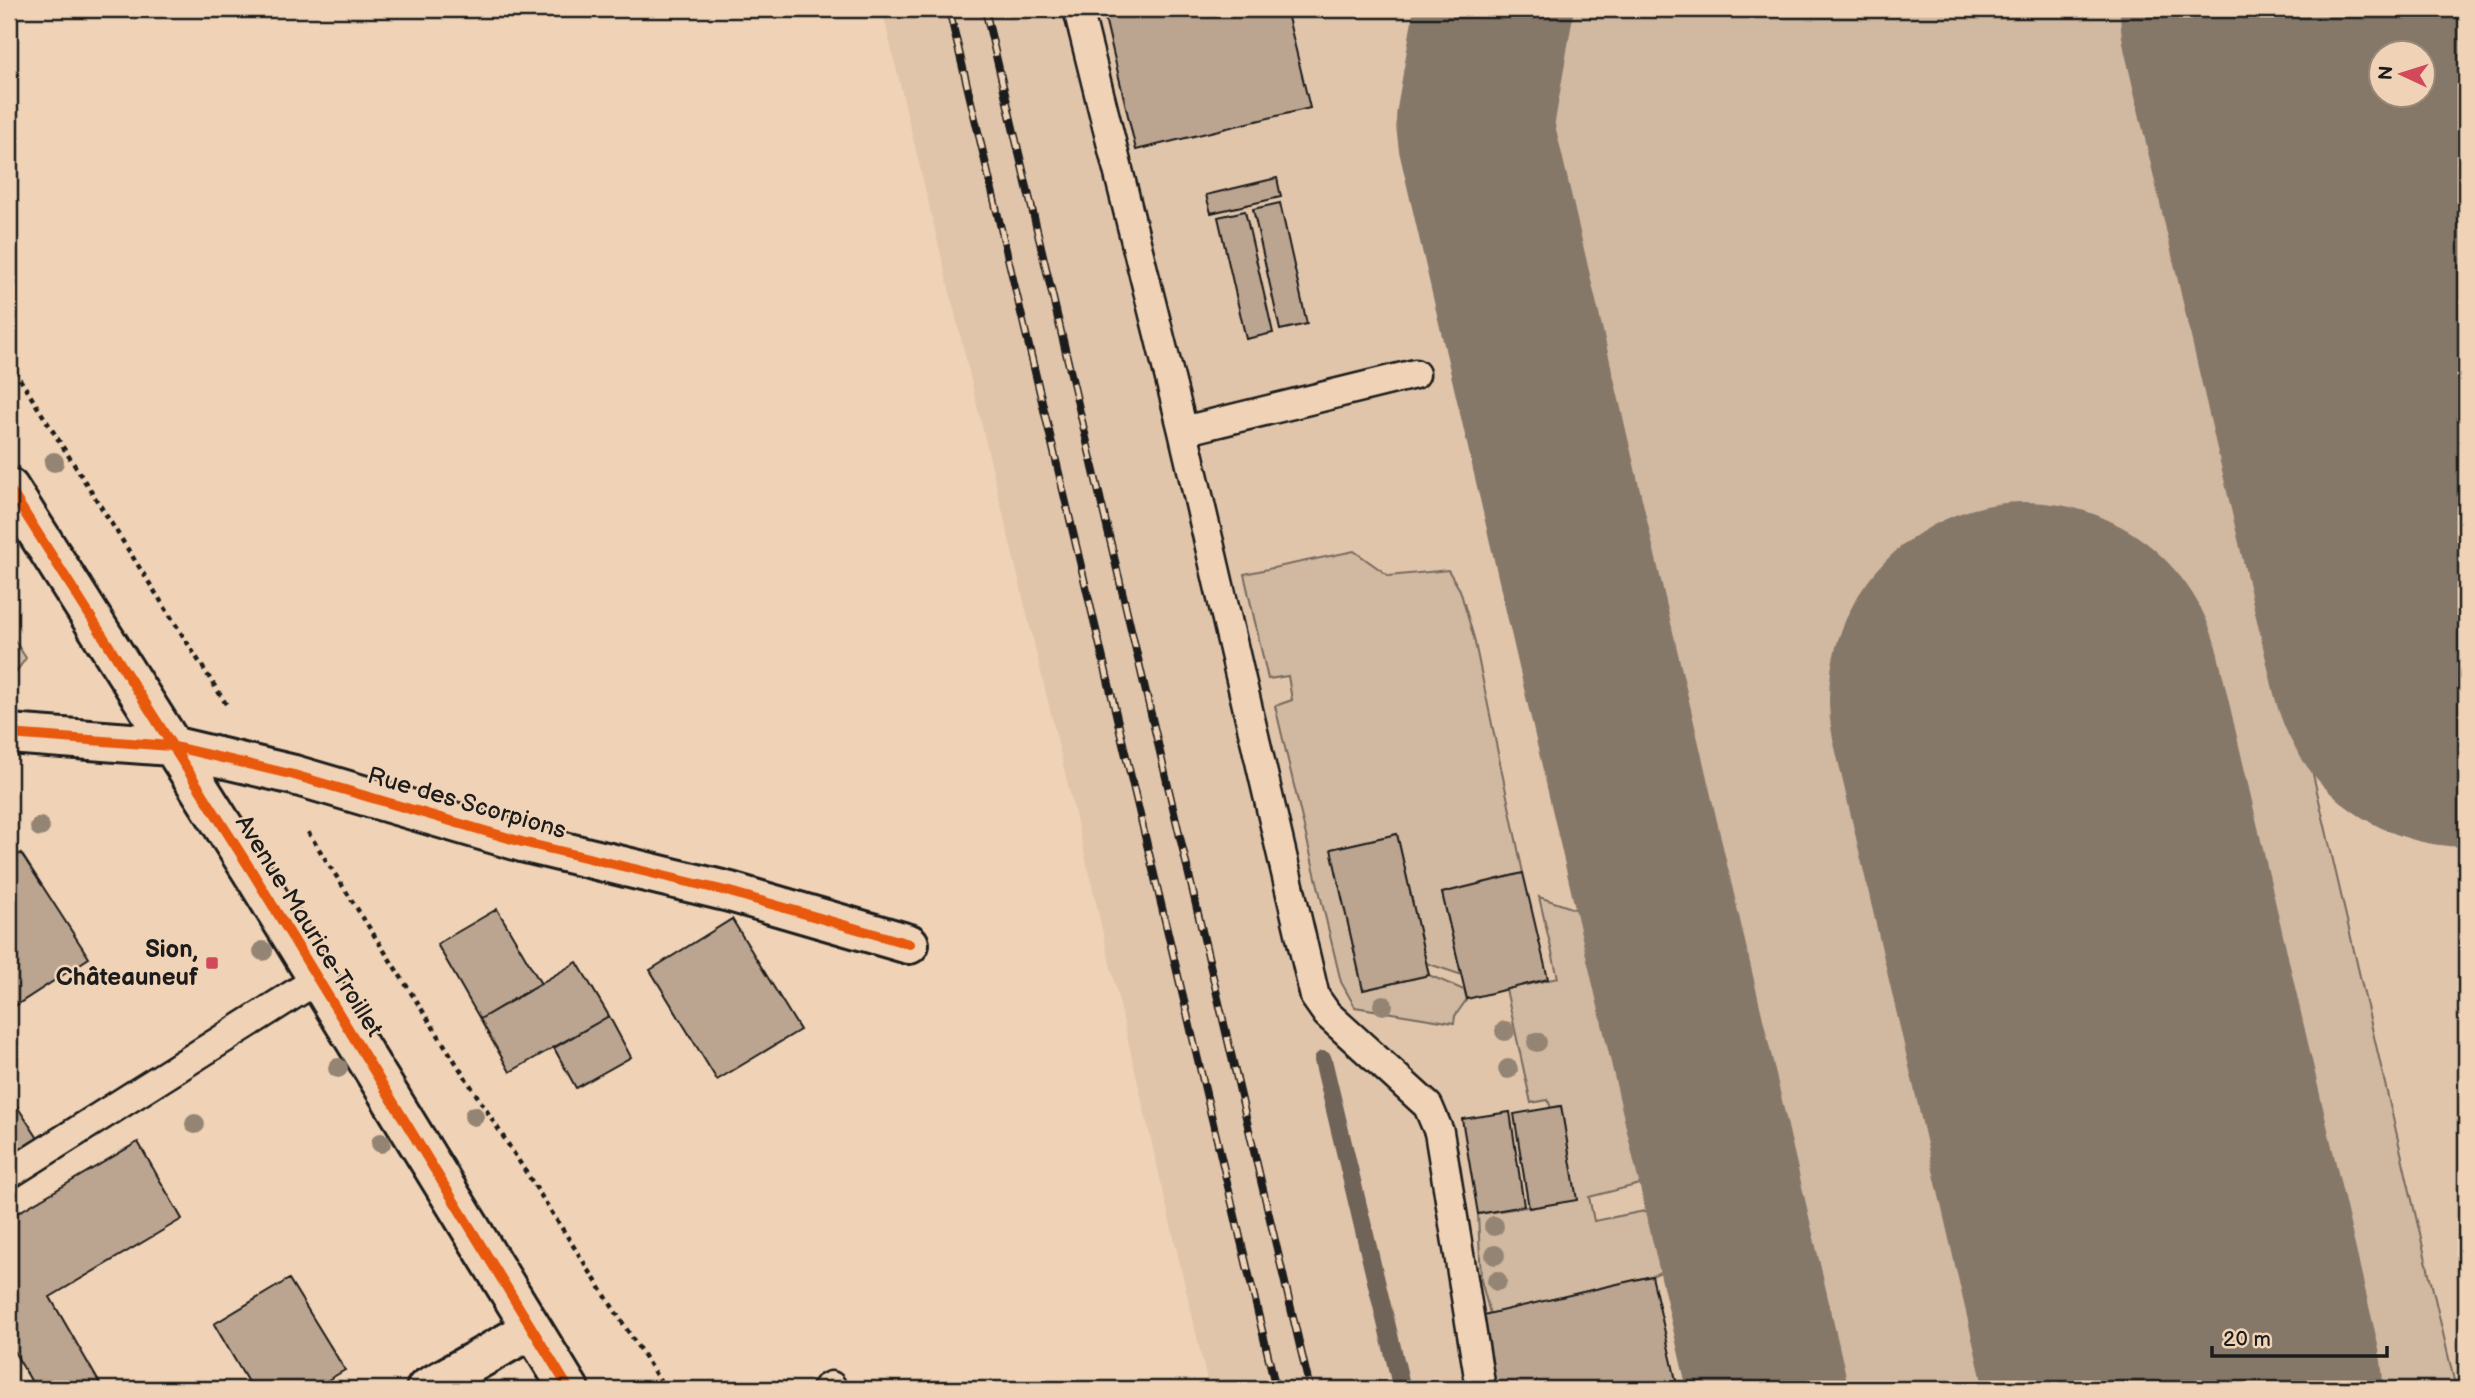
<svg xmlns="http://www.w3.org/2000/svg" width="2475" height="1398" viewBox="0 0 2475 1398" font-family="'Balsamiq Sans',sans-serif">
	<rect width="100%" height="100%" fill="#f0d3b6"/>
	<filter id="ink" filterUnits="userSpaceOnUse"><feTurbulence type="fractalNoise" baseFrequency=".0143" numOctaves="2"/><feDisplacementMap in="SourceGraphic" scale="14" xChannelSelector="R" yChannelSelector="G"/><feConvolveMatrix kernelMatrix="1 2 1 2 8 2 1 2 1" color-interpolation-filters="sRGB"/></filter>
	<g filter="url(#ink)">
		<path fill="#e0c5ab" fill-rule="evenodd" d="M 882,9 L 2466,9 L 2466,1389 L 1209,1389 L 1090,877 ZM 2380,52 L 2422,52 L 2422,94 L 2380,94 Z"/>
		<path fill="#d1b8a0" stroke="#766a5e" stroke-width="2" d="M 1531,9 L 2135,9 L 2456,1389 L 1806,1389 L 1516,121 Z
			M 1354,551 L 1389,576 L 1448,570 L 1460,590 L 1474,638 L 1523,873 L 1442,893 L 1462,975 L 1426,963 L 1397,834 L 1332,849 L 1363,990 L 1429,975 L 1464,990 L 1467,999 L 1455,1016 L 1454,1023 L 1355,1007 L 1341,982 L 1275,706 L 1292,700 L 1288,676 L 1268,679 L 1244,574 Z
			M 9,632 L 26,658 L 9,682 Z
			M 1539,897 L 1578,910 L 1589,963 L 1597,964 L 1644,1183 L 1589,1197 L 1594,1221 L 1650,1210 L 1663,1271 L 1652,1276 L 1490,1314 L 1481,1280 L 1478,1214 L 1576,1200 L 1561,1106 L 1551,1108 L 1548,1100 L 1531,1103 L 1506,989 L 1558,978 Z"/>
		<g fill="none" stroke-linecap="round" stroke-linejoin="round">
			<path stroke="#6f6459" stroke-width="18" d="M 1323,1060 L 1402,1389"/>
			<path stroke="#867869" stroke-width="158" d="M 1494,9 L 1475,121 L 1477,138 L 1768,1389"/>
			<path stroke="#867869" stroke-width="394" d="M 2317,9 L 2466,650
				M 2026,699 L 2186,1389"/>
		</g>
		<path fill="#bca590" stroke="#1c1c1c" stroke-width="2" d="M 1103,9 L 1286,9 L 1310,108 L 1136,150 Z
			M 1277,178 L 1281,197 L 1211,213 L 1206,195 Z
			M 1280,203 L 1307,324 L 1280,330 L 1253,209 Z
			M 1245,211 L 1273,333 L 1246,339 L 1218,217 Z
			M 1397,834 L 1429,975 L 1363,990 L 1331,849 Z
			M 21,853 L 89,958 L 15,1006 L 9,996 L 9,861 Z
			M 1523,873 L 1548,979 L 1467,999 L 1442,893 Z
			M 497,909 L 541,984 L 480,1019 L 437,944 Z
			M 732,919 L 800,1030 L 717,1080 L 650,970 Z
			M 577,962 L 609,1016 L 510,1072 L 480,1019 Z
			M 609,1016 L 631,1057 L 576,1088 L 554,1048 Z
			M 9,1094 L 39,1140 L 9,1160 Z
			M 1561,1106 L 1577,1200 L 1529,1208 L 1514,1114 Z
			M 1510,1112 L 1524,1206 L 1478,1214 L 1462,1119 Z
			M 138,1142 L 182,1219 L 50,1297 L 103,1389 L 36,1389 L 9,1343 L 9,1218 Z
			M 1652,1276 L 1678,1389 L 1495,1389 L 1479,1316 Z
			M 289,1279 L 345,1370 L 313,1389 L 252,1389 L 214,1324 Z"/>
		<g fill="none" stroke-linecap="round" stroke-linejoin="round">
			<g stroke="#1c1c1c" stroke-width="33">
				<path id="lane" d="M 1078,9 L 1183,431 L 1315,997 L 1327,1014 L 1428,1106 L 1439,1132 L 1481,1389
					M 1183,431 L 1415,374
					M 9,1174 L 318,979
					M 826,1389 L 831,1386"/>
			</g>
			<g stroke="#1c1c1c" stroke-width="44">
				<path id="street" d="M 9,488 L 251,870 L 569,1389
					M 9,734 L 171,746 L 294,775 L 522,842 L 730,892 L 909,944
					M 426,1389 L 530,1330"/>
			</g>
			<path stroke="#1c1c1c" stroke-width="4.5" stroke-dasharray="5 5" stroke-linecap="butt" d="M 9,362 L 228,707
				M 308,832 L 665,1389"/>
			<use href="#lane" stroke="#f0d3b6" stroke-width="28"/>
			<use href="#street" stroke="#f0d3b6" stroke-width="38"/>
			<g stroke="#1c1c1c" stroke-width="8">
				<path id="rail" d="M 949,9 L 1276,1389
					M 985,9 L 1310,1389"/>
			</g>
			<use href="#rail" stroke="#f0d3b6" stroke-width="5" stroke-dasharray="16" stroke-linecap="butt"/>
			<g stroke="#f0d3b6" stroke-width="15">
				<path id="cycleway" d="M 9,488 L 251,870 L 569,1389
					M 9,734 L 171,746 L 294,775 L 522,842 L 730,892 L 909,944"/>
			</g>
			<use href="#cycleway" stroke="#e8590c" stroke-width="10"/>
		</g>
		<g fill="#948473">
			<circle cx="54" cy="462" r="10"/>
			<circle cx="40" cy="827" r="10"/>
			<circle cx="263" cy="951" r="10"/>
			<circle cx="1383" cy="1005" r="10"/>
			<circle cx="1505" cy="1031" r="10"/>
			<circle cx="1537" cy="1042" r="10"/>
			<circle cx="338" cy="1068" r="10"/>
			<circle cx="1508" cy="1069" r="10"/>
			<circle cx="474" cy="1116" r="10"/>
			<circle cx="195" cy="1124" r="10"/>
			<circle cx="381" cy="1143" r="10"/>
			<circle cx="1494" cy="1226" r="10"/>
			<circle cx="1495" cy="1255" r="10"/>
			<circle cx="1497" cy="1281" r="10"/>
		</g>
	</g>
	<rect fill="#d1495b" stroke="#f0d3b6" stroke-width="2.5" x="205" y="956" width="14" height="14" rx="3.5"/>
	<g text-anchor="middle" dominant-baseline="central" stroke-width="5" stroke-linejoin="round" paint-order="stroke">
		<g font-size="24" fill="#1c1c1c" stroke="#f0d3b6">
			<text transform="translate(467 803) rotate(16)">Rue des Scorpions</text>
			<text transform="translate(309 926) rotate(58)">Avenue Maurice-Troillet</text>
		</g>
		<g font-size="24" font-weight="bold" fill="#1c1c1c" stroke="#f0d3b6" text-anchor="end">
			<text x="198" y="949">Sion,<tspan x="198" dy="28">Châteauneuf</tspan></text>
		</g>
	</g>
	<rect width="2475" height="1398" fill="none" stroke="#f0d3b6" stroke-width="35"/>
	<rect x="18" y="18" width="2440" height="1363" fill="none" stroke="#1c1c1c" stroke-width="2.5" filter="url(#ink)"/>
	<g transform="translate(2402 74) rotate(274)"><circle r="33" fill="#f0d3b6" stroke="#9b8a78" stroke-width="2"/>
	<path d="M0-5L12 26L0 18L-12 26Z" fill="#d1495b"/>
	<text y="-10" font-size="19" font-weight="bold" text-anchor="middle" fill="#1c1c1c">N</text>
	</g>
	<path d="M2212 1346v10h175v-10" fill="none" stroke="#1c1c1c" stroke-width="3.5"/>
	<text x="2223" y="1346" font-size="21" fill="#1c1c1c" stroke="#f0d3b6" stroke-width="5" paint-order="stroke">20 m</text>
</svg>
